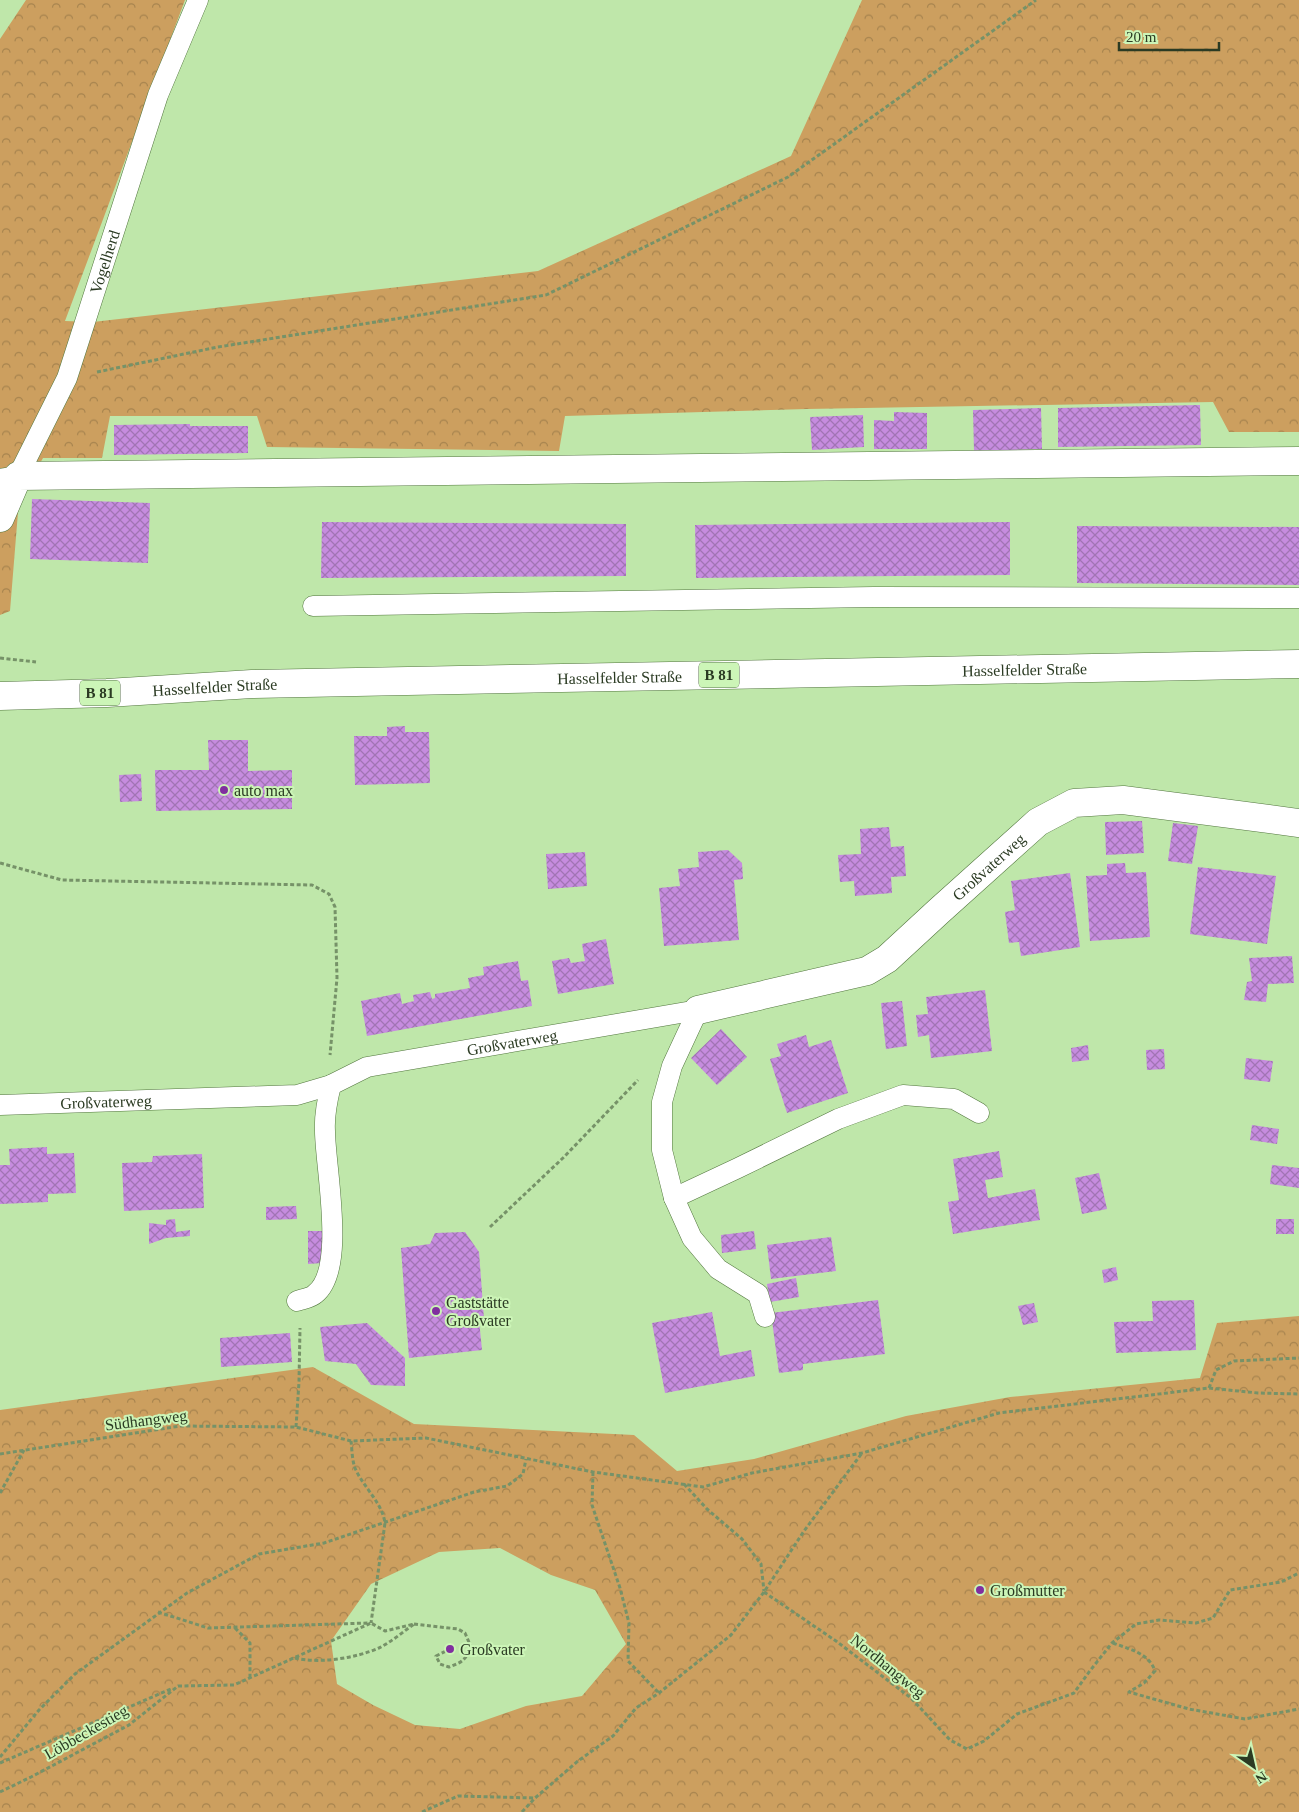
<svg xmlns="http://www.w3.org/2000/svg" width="1299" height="1812" viewBox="0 0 1299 1812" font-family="'Times New Roman',serif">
	<defs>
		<pattern id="forest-crowns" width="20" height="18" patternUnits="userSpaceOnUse" patternTransform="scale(1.25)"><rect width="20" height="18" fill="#cc9f5f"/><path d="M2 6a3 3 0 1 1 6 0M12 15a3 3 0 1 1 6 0" fill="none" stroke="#a6834e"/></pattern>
		<pattern id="building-cross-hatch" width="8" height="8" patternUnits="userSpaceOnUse" patternTransform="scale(1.25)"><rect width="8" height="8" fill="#c68cdf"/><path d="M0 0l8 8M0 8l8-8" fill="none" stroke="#a174b4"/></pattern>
	</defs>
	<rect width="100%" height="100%" fill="#bfe7aa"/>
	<path fill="url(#forest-crowns)" fill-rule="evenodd" d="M 26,0 L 185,0 L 65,321 L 93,322 L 538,271 L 791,156 L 862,0 L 1299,0 L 1299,432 L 1229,432 L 1213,402 L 807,409 L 565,416 L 559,451 L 267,447 L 257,416 L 110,416 L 102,458 L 43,458 L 19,500 L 10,611 L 0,615 L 0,39 Z
		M 1299,1316 L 1299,1812 L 0,1812 L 0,1410 L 313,1367 L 414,1424 L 634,1435 L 677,1471 L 754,1459 L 906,1416 L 1010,1397 L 1200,1378 L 1217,1323 ZM 500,1548 L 551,1575 L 595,1590 L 626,1644 L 582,1696 L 526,1706 L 460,1729 L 415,1725 L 373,1705 L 337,1684 L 331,1641 L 371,1584 L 439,1552 Z"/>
	<path fill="url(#building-cross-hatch)" d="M 1200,405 L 1201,445 L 1058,447 L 1058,408 Z
		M 1041,408 L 1042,449 L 974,451 L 973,410 Z
		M 894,412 L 927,413 L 927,449 L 874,449 L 874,420 L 894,421 Z
		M 863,415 L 864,447 L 812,450 L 810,417 Z
		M 190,424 L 190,426 L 248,426 L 248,453 L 114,455 L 114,425 Z
		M 32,499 L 150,503 L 148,563 L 30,559 Z
		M 322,522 L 626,524 L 626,576 L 321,578 Z
		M 1010,522 L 1010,575 L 696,578 L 695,525 Z
		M 1077,526 L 1299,527 L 1299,585 L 1077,583 Z
		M 405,726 L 405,732 L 429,732 L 430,783 L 355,785 L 354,736 L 387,736 L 387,727 Z
		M 208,740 L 248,740 L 248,771 L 292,770 L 292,809 L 156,811 L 155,770 L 209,770 Z
		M 141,774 L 142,801 L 120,802 L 119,775 Z
		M 1142,821 L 1144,853 L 1106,855 L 1105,822 Z
		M 1173,823 L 1198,826 L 1192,864 L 1168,861 Z
		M 889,827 L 891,847 L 904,846 L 906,876 L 891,877 L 892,893 L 855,896 L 854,881 L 840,882 L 838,855 L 861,854 L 860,829 Z
		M 728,850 L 742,863 L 743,879 L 734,880 L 739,940 L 664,946 L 659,888 L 680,886 L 678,869 L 699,867 L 698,852 Z
		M 585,852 L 587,886 L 548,889 L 546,854 Z
		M 1125,863 L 1126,873 L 1146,872 L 1150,937 L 1090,941 L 1086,876 L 1107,875 L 1107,864 Z
		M 1198,867 L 1276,876 L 1267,944 L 1190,934 Z
		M 1070,873 L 1080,947 L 1021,956 L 1019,942 L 1009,943 L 1005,912 L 1015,910 L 1011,881 Z
		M 606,939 L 614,984 L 558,994 L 552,961 L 569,958 L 571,963 L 585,961 L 582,944 Z
		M 1292,956 L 1294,983 L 1268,984 L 1266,1002 L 1244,1000 L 1247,982 L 1252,981 L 1249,958 Z
		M 518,961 L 521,981 L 528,980 L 532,1006 L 367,1036 L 361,1001 L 400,993 L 402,1004 L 414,1001 L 413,995 L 430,992 L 432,999 L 435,998 L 435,994 L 470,988 L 468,978 L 484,975 L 483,967 Z
		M 985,990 L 992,1051 L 931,1058 L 929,1035 L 918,1037 L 916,1015 L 928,1014 L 926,997 Z
		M 902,1001 L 907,1046 L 886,1049 L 881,1003 Z
		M 721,1029 L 747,1057 L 717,1085 L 691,1058 Z
		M 806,1035 L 809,1047 L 831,1040 L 848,1093 L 787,1113 L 770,1059 L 781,1056 L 777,1044 Z
		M 1088,1045 L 1089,1060 L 1072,1062 L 1071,1048 Z
		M 1164,1049 L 1165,1069 L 1147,1070 L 1146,1050 Z
		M 1246,1058 L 1273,1061 L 1270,1082 L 1244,1079 Z
		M 1252,1125 L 1279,1129 L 1277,1144 L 1250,1140 Z
		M 47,1147 L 47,1154 L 74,1153 L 76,1193 L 48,1194 L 48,1202 L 0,1204 L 0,1165 L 10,1165 L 9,1149 Z
		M 999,1151 L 1003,1177 L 985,1180 L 988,1198 L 1035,1189 L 1040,1220 L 953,1234 L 948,1202 L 959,1200 L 953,1159 Z
		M 202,1154 L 204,1208 L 124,1211 L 122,1163 L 152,1162 L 153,1156 Z
		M 1272,1165 L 1299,1168 L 1299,1188 L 1270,1184 Z
		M 1099,1173 L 1107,1209 L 1082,1214 L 1075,1178 Z
		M 296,1206 L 297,1219 L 266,1220 L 266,1207 Z
		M 175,1219 L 176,1232 L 190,1230 L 190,1236 L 166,1238 L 149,1244 L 149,1223 L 166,1225 L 166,1220 Z
		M 1276,1219 L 1294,1219 L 1294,1234 L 1276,1234 Z
		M 308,1231 L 322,1231 L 322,1263 L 308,1264 Z
		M 754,1231 L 756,1249 L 722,1253 L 721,1235 Z
		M 465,1232 L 479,1252 L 484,1319 L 479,1320 L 482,1350 L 409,1358 L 401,1248 L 430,1244 L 435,1233 Z
		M 831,1237 L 836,1271 L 771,1279 L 767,1245 Z
		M 1116,1267 L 1118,1280 L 1104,1283 L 1102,1270 Z
		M 796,1278 L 799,1297 L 770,1302 L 767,1284 Z
		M 878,1300 L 885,1354 L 803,1364 L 803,1370 L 779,1373 L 771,1313 Z
		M 1194,1300 L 1196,1350 L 1116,1353 L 1114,1322 L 1153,1321 L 1152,1301 Z
		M 1034,1303 L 1038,1322 L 1023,1325 L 1018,1306 Z
		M 712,1312 L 720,1356 L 751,1350 L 755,1376 L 665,1393 L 652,1323 Z
		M 367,1323 L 405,1358 L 405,1386 L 371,1385 L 356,1364 L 325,1361 L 320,1327 Z
		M 290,1333 L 292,1362 L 221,1367 L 220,1338 Z"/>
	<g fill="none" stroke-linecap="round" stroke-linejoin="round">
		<g stroke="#52763e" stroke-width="21">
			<g id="lane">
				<path id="s1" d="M 0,479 L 18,476 L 67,378 L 158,95 L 198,0"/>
				<path d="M 313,606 L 874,597 L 1299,598"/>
				<path d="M 698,1010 L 672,1066 L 662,1102 L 662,1150 L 674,1198 L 692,1238 L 718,1269 L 758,1294 L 765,1317"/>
				<path id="s2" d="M 0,1105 L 297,1095 L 331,1085 L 367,1067 L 698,1010"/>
				<path d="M 674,1198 L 738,1168 L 838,1119 L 903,1095 L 954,1099 L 979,1113"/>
				<path d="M 297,1301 C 302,1299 311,1298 315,1294 C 347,1270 325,1167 325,1131 C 324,1115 327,1101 331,1085"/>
			</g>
		</g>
		<g stroke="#52763e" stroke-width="29">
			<g id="street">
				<path d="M 0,518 L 18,476 L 1299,461"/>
				<path id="s3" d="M 698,1010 L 867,971 L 887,959 L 939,911 L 1038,822 L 1074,803 L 1123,800 L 1299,823"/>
			</g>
		</g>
		<g stroke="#52763e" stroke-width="29">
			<g id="primary">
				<path id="s4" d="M 0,696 L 107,693 L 252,684 L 1299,664"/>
			</g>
		</g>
		<path stroke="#769268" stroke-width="3" stroke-dasharray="4 2.5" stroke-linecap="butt" d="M 97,372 L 218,347 L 546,295 L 788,177 L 1036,0
			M 0,658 L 36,662
			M 0,863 L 62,880 L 312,885 L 329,894 L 335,907 L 337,978 L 330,1055
			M 490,1227 L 564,1157 L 638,1080
			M 1209,1388 L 1216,1370 L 1234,1361 L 1299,1358
			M 296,1427 L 299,1382 L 300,1328
			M 351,1441 C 352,1449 352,1460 355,1468 C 363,1487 382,1502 385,1523 L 371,1623
			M 0,1454 L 180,1426 L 296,1427 L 351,1441 L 426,1438 L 593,1472 L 703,1487 L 752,1473 L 862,1453 L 999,1413 L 1209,1388 L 1258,1393 L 1299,1394
			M 593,1472 L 592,1505 L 620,1588 L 629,1623 L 628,1661 L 659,1693
			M 684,1484 L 707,1509 L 742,1539 L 761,1564 L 764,1591
			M 0,1493 L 24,1450
			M 764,1592 L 836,1641 L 911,1698 L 950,1740 L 967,1749 L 984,1741 L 1017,1714 L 1074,1693 L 1089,1672 L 1112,1643 L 1136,1624 L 1159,1620 L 1196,1623 L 1213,1618 L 1230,1590 L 1281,1582 L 1299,1573
			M 158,1612 L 208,1628 L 368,1623
			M 414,1624 L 458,1629 L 465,1633 L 471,1647 C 465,1661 462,1662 449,1667 L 440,1664 L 436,1656 L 450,1649
			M 235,1628 L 250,1643 L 250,1679
			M 1113,1643 C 1129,1649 1149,1653 1155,1671 L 1144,1683 L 1129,1692 L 1189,1709 L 1245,1719 L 1299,1709
			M 295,1658 C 319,1664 356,1658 379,1648 C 391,1642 403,1632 414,1624 L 385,1631 L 371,1623
			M 0,1757 L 39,1710 L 75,1674 L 187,1593 L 259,1554 L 324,1543 L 474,1492 L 507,1486 L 523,1474 L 526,1459
			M 0,1763 L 173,1688
			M 0,1792 L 31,1777 L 129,1725 L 178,1686 L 234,1685 L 371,1623
			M 422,1812 L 458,1796 L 534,1798
			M 522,1812 L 535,1798 L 578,1761 L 613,1736 L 636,1708 L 659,1693 L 731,1635 L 764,1592 L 804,1531 L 862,1453"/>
		<use href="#lane" stroke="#fff" stroke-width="20"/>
		<use href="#street" stroke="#fff" stroke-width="28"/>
		<use href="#primary" stroke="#fff" stroke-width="28"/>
	</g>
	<g fill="#802f9f" stroke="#ccf5b7" stroke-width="2">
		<circle cx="224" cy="790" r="5"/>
		<circle cx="436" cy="1311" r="5"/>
		<circle cx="980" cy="1590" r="5"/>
		<circle cx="450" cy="1649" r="5"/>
	</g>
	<g text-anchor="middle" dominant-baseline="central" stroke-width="4" stroke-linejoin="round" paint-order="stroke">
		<g fill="#ccf5b7" stroke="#5b734f" stroke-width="1">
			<rect x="699" y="662.5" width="40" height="25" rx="4"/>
			<rect x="80" y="680.5" width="40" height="25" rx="4"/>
		</g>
		<g font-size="15" font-weight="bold" fill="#2b3b23">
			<text x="719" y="675">B 81</text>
			<text x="100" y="693">B 81</text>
		</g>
		<g font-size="16" fill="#2b3b23" stroke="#ccf5b7">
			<text stroke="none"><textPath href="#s1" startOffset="250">Vogelherd</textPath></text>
			<text stroke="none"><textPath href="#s4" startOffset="1025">Hasselfelder Straße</textPath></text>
			<text stroke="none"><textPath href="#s4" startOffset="620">Hasselfelder Straße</textPath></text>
			<text stroke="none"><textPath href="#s4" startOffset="215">Hasselfelder Straße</textPath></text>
			<text stroke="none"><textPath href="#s3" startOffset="334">Großvaterweg</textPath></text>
			<text stroke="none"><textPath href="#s2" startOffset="520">Großvaterweg</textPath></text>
			<text stroke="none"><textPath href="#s2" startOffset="106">Großvaterweg</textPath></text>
			<text transform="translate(146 1420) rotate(-7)">Südhangweg</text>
			<text transform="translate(888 1666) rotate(39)">Nordhangweg</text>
			<text transform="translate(86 1732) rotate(-30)">Löbbeckestieg</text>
		</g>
		<g font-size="16" fill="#2b3b23" stroke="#ccf5b7" text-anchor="start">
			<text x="234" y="790">auto max</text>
			<text x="446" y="1302">Gaststätte<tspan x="446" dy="18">Großvater</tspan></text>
			<text x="990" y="1590">Großmutter</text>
			<text x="460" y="1649">Großvater</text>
		</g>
	</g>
	<g transform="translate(1254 1767) rotate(146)" stroke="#ccf5b7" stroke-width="4" paint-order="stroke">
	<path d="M0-4L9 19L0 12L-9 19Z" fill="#2b3b23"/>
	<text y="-8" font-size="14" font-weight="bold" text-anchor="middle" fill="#2b3b23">N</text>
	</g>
	<path d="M1119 42v8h100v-8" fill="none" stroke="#2b3b23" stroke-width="2.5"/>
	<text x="1126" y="42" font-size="15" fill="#2b3b23" stroke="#ccf5b7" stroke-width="4" paint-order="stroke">20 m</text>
</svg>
